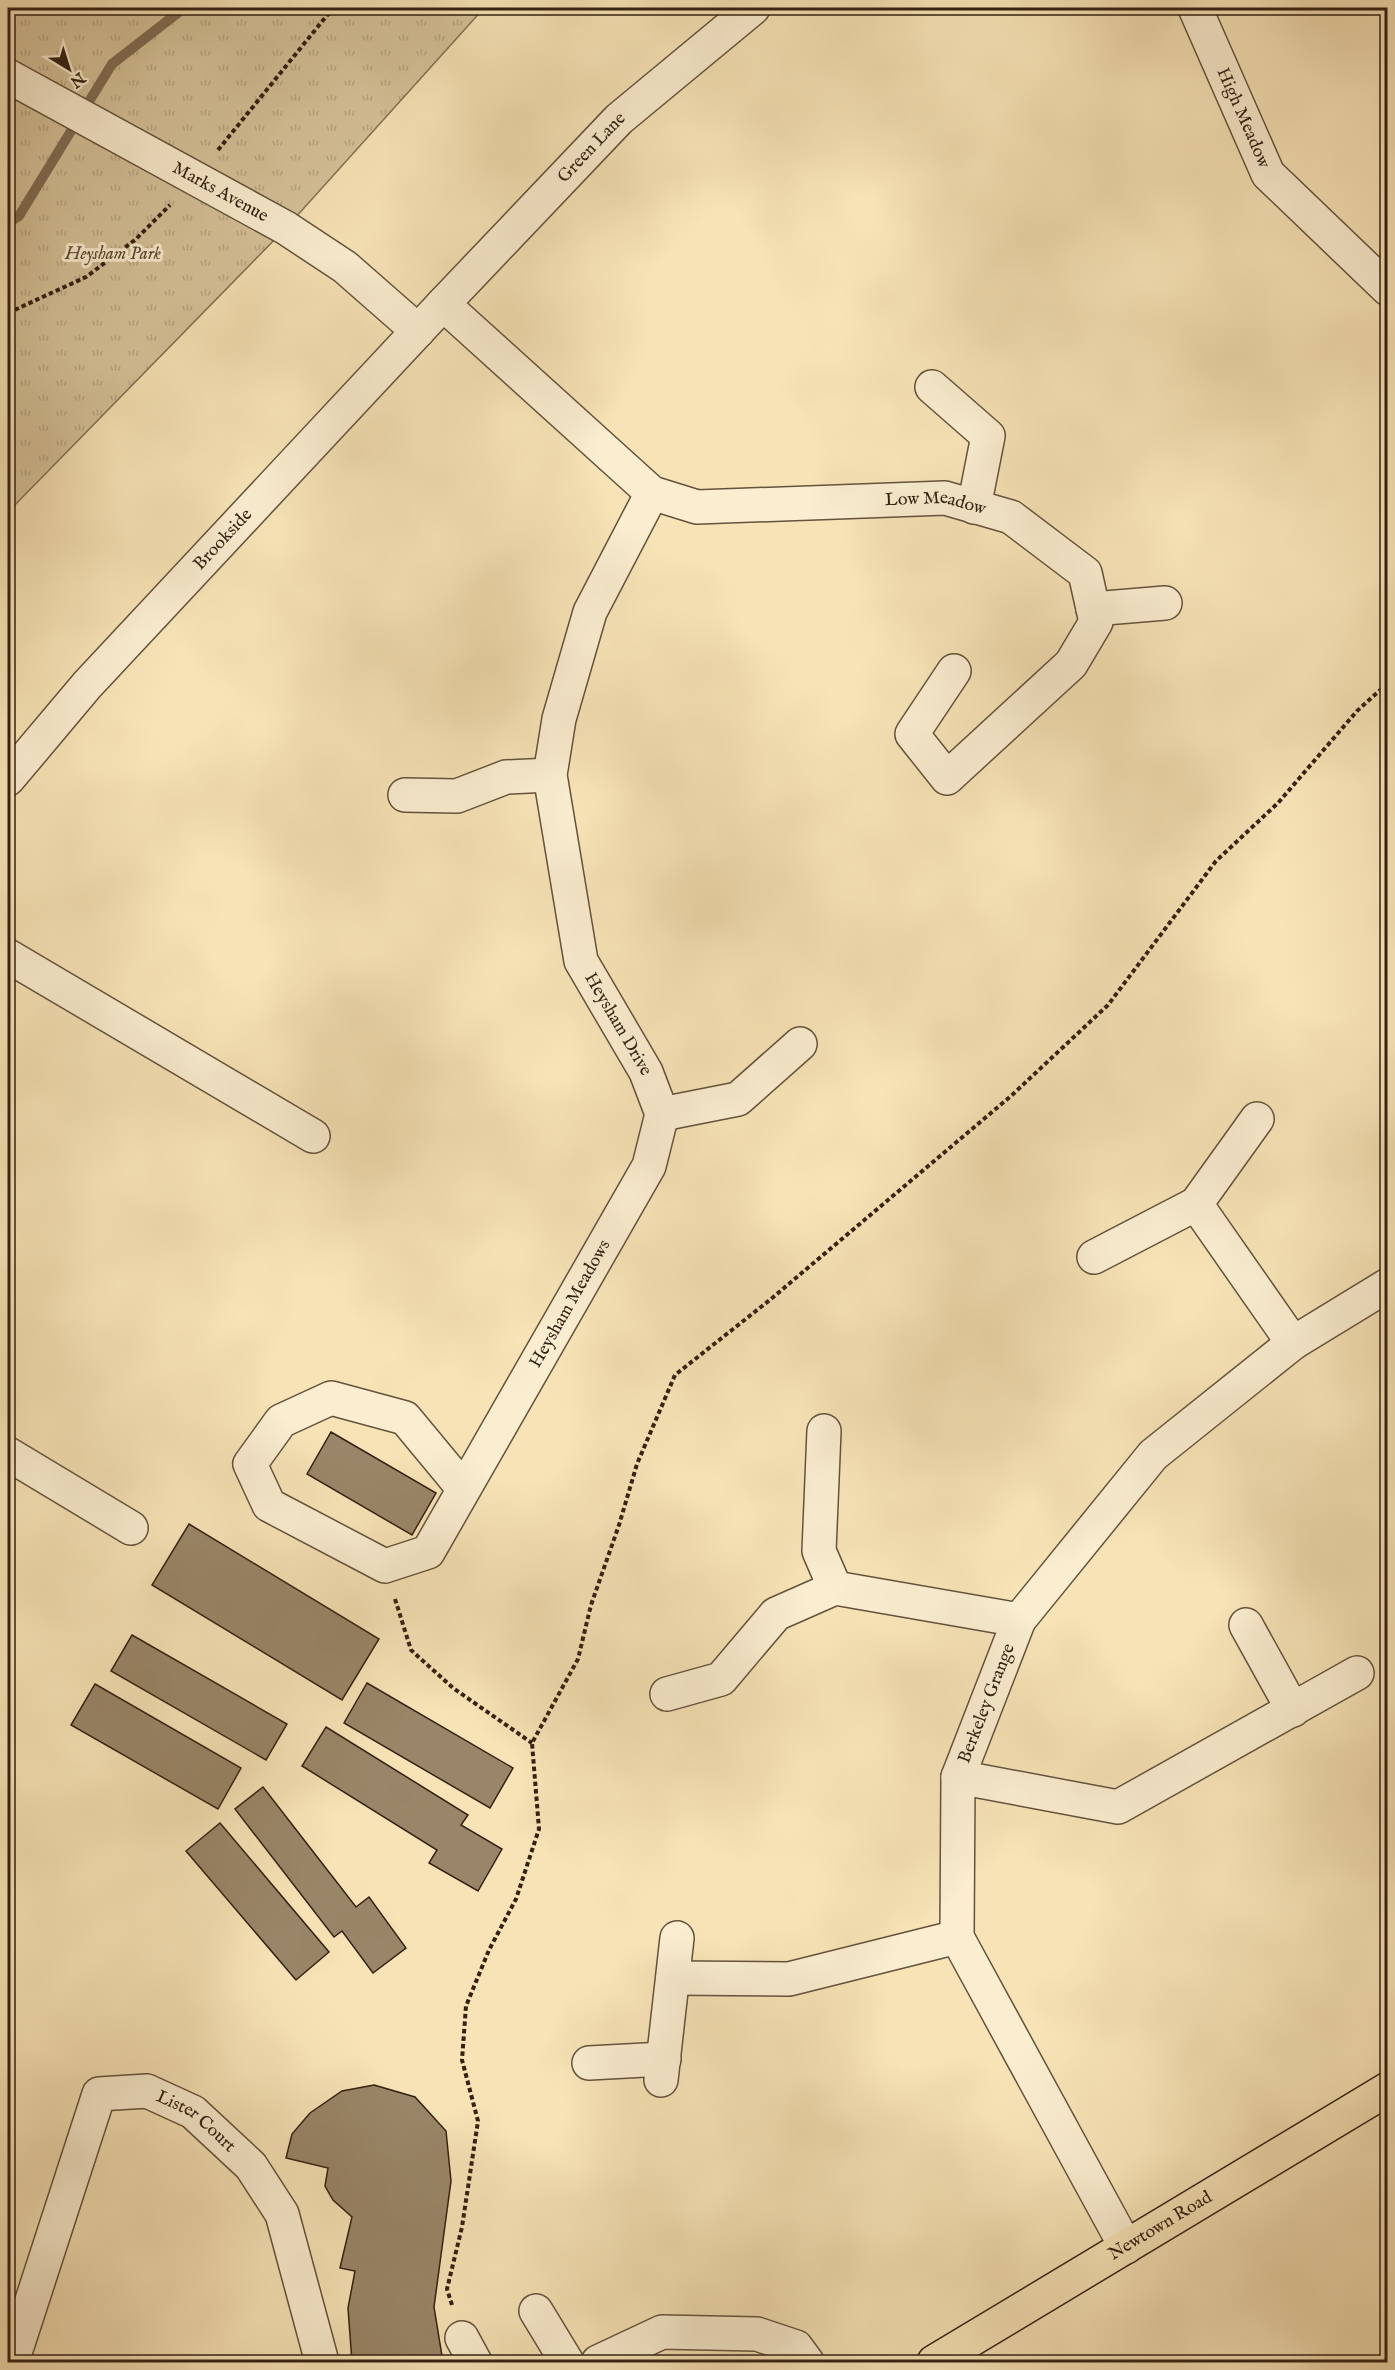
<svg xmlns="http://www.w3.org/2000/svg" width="1395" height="2370" viewBox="0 0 1395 2370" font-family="'IM FELL English',serif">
	<defs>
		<pattern id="grass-tufts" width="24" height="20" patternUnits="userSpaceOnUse" patternTransform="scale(1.5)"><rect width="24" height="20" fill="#d6c29a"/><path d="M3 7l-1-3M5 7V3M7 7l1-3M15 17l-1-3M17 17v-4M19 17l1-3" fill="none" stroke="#b8a684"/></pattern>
	</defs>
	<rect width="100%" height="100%" fill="#f7e3b6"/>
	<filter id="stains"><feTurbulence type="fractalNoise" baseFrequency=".00333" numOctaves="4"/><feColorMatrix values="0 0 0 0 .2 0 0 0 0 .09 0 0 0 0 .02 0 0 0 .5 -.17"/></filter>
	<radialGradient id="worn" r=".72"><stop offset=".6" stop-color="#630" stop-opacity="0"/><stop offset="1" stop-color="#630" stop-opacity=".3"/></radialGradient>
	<path fill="url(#grass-tufts)" stroke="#847256" stroke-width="1.5" d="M 13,8 L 484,8 L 286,228 L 8,512 L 8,16 Z"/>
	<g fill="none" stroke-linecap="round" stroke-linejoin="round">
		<path stroke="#806e54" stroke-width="10" d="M 8,223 L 19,216 L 112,64 L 184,8"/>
	</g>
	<path fill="#998668" stroke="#332113" stroke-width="1.5" d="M 331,1432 L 436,1493 L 412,1535 L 307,1474 Z
		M 189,1524 L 379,1639 L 342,1700 L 152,1585 Z
		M 132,1635 L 287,1724 L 266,1760 L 111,1671 Z
		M 367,1683 L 513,1768 L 490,1808 L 344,1723 Z
		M 95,1684 L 241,1768 L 218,1809 L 71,1725 Z
		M 326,1727 L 468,1815 L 461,1825 L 502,1849 L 478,1891 L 429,1863 L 437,1850 L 302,1766 Z
		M 263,1787 L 356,1907 L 369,1897 L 406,1948 L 373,1973 L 342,1931 L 334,1937 L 235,1809 Z
		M 220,1823 L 329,1952 L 296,1980 L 186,1851 Z
		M 374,2085 L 415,2097 L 446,2131 L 451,2181 L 434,2307 L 443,2362 L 352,2362 L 348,2308 L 355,2271 L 340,2268 L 352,2217 L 333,2200 L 325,2186 L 328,2168 L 286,2158 L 292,2134 L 310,2113 L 342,2091 Z"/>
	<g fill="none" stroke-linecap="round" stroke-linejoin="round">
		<g stroke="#64523c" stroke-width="36">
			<g id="minor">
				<path id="s1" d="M 1195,8 L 1268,174 L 1388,289"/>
				<path id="s2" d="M 8,76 L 286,228 L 345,267 L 418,331"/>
				<path id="s3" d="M 443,304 L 652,493 L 697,507 L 945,498 L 1011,517 L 1085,573 L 1096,622 L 1071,664 L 947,778 L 912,734 L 954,671"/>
				<path d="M 932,387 L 988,436 L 974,507"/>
				<path id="s4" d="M 652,493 L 590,612 L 559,719 L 550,775 L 581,961 L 646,1072 L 662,1114"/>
				<path d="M 1093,609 L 1165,603"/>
				<path id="s5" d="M 8,779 L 87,685 L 443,304 L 619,119 L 753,8"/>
				<path d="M 405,795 L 457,796 L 506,777 L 550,775"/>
				<path d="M 8,956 L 313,1136"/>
				<path d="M 662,1114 L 738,1099 L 800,1044"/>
				<path d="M 1196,1204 L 1293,1343"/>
				<path d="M 1094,1257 L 1196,1204 L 1257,1119"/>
				<path d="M 824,1431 L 819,1551 L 835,1588"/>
				<path d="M 8,1454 L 131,1528"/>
				<path id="s6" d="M 463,1488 L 405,1418 L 331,1398 L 281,1421 L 250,1464 L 269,1505 L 385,1566 L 428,1552 L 649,1166 L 662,1114"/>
				<path d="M 1246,1625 L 1293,1710"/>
				<path d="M 667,1694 L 721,1679 L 776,1614 L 835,1588 L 1019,1620"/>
				<path d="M 958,1777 L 1118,1807 L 1357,1673"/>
				<path d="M 673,1978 L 789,1979 L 957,1937"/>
				<path d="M 589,2063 L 664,2059"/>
				<path d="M 661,2080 L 677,1938"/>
				<path id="s7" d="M 1126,2247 L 957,1937 L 958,1777 L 1019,1620 L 1153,1455 L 1293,1343 L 1388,1285"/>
				<path d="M 536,2311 L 567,2362"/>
				<path d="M 462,2338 L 475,2362"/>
				<path id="s8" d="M 12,2362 L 99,2094 L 147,2091 L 193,2112 L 251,2166 L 282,2214 L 322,2362"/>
				<path d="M 598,2362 L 662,2332 L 757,2334 L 796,2347 L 807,2362"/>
			</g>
		</g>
		<g stroke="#332113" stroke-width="36">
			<g id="major">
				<path id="s9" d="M 934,2362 L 1388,2089"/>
			</g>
		</g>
		<path stroke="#332113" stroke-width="4" stroke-dasharray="4.5 3" stroke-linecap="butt" d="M 218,150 L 333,8
			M 8,313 L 86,277 L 135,240 L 170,205
			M 395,1599 L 411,1650 L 453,1688 L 532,1743
			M 452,2305 L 447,2289 L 462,2227 L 478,2121 L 462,2060 L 466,2006 L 489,1950 L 516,1899 L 539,1829 L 532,1743 L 578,1659 L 591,1605 L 619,1525 L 637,1464 L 675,1375 L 771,1299 L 1011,1096 L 1108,1005 L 1216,861 L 1278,803 L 1357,711 L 1388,683"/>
		<use href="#minor" stroke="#faedd0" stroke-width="33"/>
		<use href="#major" stroke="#f7e3b6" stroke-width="33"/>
	</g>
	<g text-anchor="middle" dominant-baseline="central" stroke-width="6" stroke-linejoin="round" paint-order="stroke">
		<g font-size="18" fill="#332113" stroke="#faedd0">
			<text stroke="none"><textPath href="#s1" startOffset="120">High Meadow</textPath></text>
			<text stroke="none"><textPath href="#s5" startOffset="860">Green Lane</textPath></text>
			<text stroke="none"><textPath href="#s2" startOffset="242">Marks Avenue</textPath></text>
			<text stroke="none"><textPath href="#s3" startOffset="568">Low Meadow</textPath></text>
			<text stroke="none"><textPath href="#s5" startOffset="322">Brookside</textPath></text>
			<text stroke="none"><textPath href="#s4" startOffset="564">Heysham Drive</textPath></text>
			<text stroke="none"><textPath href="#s6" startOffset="783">Heysham Meadows</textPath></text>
			<text stroke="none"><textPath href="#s7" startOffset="592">Berkeley Grange</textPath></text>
			<text stroke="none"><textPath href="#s8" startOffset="388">Lister Court</textPath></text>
			<text stroke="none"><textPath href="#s9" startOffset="264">Newtown Road</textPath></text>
		</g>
		<g font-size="18" font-style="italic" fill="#5c4935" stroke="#faedd0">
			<text x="113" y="254">Heysham Park</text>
		</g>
	</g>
	<rect width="1395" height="2370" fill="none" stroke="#f7e3b6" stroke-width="30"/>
	<rect x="9" y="9" width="1377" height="2352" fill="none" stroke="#332113" stroke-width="3"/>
	<rect x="15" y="15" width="1365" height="2340" fill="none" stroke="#332113" stroke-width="1.5"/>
	<g transform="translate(69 69) rotate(142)" stroke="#faedd0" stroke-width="4.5" paint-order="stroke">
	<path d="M0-4.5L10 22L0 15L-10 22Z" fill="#332113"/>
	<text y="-9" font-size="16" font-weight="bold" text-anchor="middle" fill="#332113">N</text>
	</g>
	<rect width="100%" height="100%" filter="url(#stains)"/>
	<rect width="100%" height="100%" fill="url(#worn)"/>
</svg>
